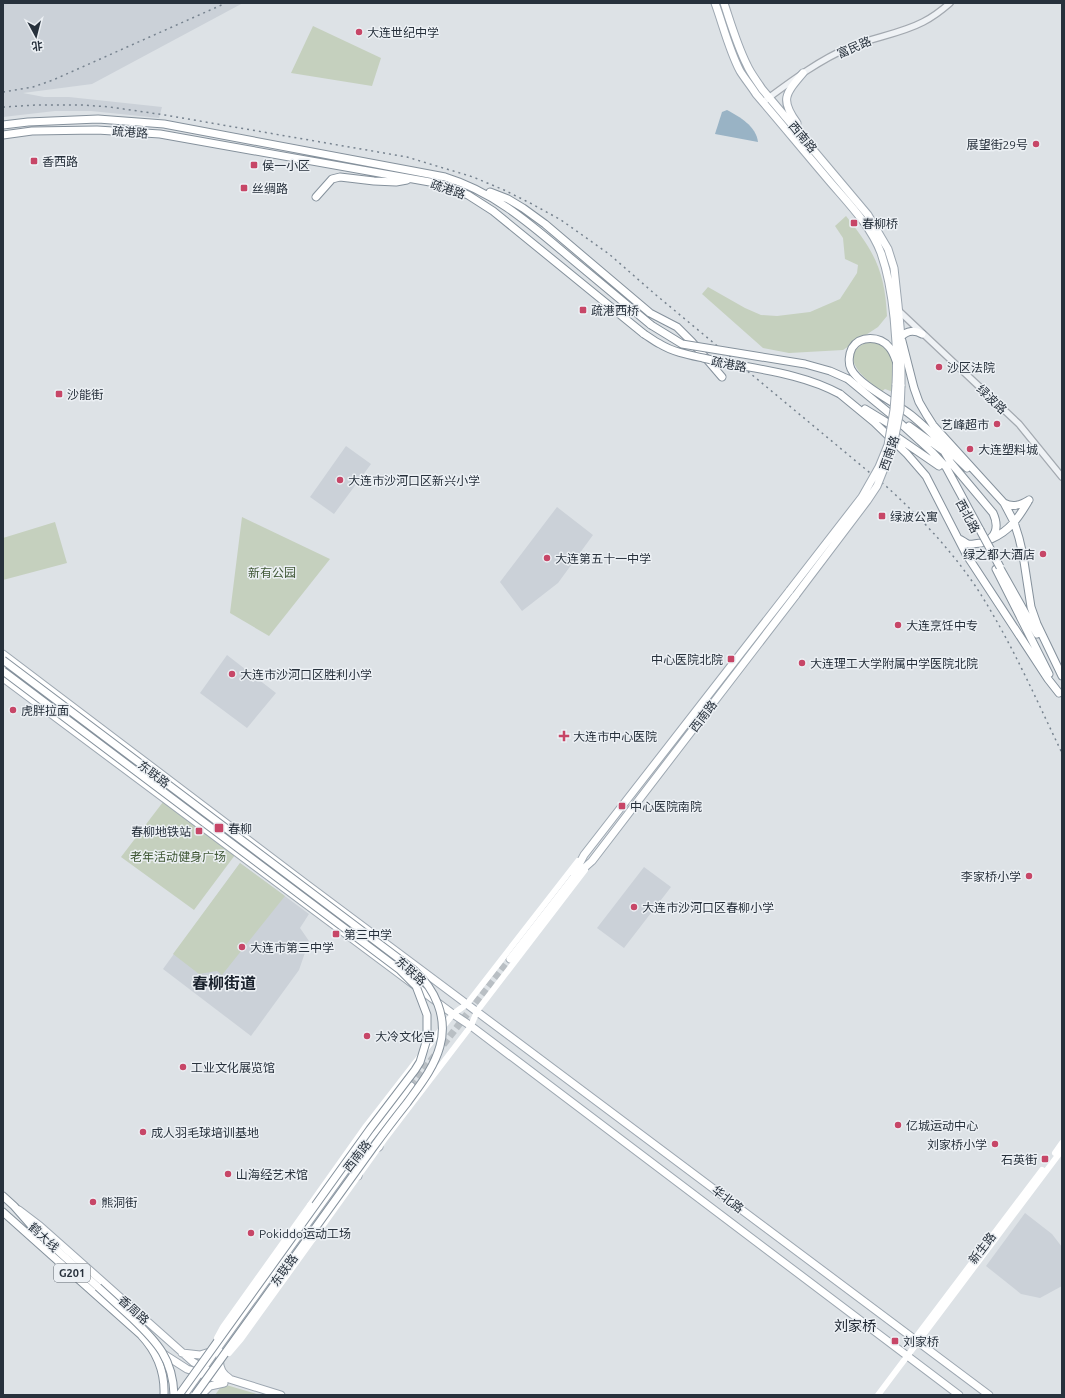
<svg xmlns="http://www.w3.org/2000/svg" width="1065" height="1398" viewBox="0 0 1065 1398" font-family="Ubuntu,'Noto Sans SC',sans-serif">
	<rect width="100%" height="100%" fill="#dde2e6"/>
	<path fill="#cbd1d8" d="M 3,3 L 243,3 L 92,84 L 23,93 L 44,97 L 69,97 L 162,107 L 159,118 L 91,111 L 55,111 L 3,117 Z
		M 346,446 L 371,464 L 334,514 L 310,497 Z
		M 557,507 L 593,535 L 558,583 L 522,611 L 500,582 Z
		M 227,655 L 276,693 L 247,728 L 200,693 Z
		M 240,863 L 309,914 L 300,928 L 309,941 L 299,970 L 251,1036 L 163,969 Z
		M 644,867 L 671,887 L 624,948 L 597,928 Z
		M 1025,1213 L 1052,1234 L 1062,1247 L 1062,1286 L 1040,1298 L 1021,1294 L 986,1266 Z"/>
	<path fill="#c5d0be" d="M 313,26 L 381,58 L 372,86 L 291,73 Z
		M 846,216 C 874,251 885,271 887,316 L 878,327 L 843,350 L 789,353 L 763,348 L 702,294 L 708,287 L 745,308 L 761,315 L 777,316 L 810,312 L 840,299 L 857,273 L 858,265 L 845,259 L 843,238 L 835,226 Z
		M 869,341 C 898,344 893,370 893,392 L 885,389 L 881,392 C 865,378 834,356 869,341 Z
		M 242,517 L 330,559 L 269,636 L 230,613 Z
		M 55,522 L 67,563 L 3,580 L 3,538 Z
		M 163,802 L 235,855 L 194,910 L 121,857 Z
		M 240,863 L 285,896 L 222,975 L 217,971 L 199,974 L 173,954 Z
		M 223,1384 L 260,1395 L 215,1395 Z"/>
	<path fill="#99b3c5" d="M 727,110 C 740,117 756,126 758,142 L 715,134 L 722,112 Z"/>
	<g fill="none" stroke-linecap="round" stroke-linejoin="round">
		<path stroke="#b9bfc4" stroke-width="7" stroke-dasharray="7 3.5" stroke-linecap="butt" d="M 411,1086 L 510,959"/>
		<g stroke="#a3a9b0" stroke-width="8">
			<path id="tertiary" d="M 763,102 C 790,82 819,60 850,47 C 874,37 900,34 923,22 C 933,17 942,10 950,3
				M 899,311 L 1019,424 L 1062,477"/>
		</g>
		<g stroke="#9da7b1" stroke-width="9">
			<path id="primary" d="M 715,3 C 723,25 729,50 740,71 C 745,79 751,86 756,94 C 780,122 803,150 826,177 C 846,201 870,224 881,253 C 894,290 898,346 896,385
				M 724,3 C 731,24 737,45 747,65 C 751,74 757,81 762,89 L 868,215 L 888,249 L 894,268 L 898,305 L 901,337 L 901,386
				M 797,123 C 780,100 785,94 803,73
				M 3,654 L 305,883 L 989,1395
				M 3,678 L 453,1014 L 471,1026 L 959,1395
				M 574,874 L 584,855 L 790,590
				M 510,959 L 573,878 L 592,861 L 796,595
				M 358,1176 L 362,1156 L 379,1147
				M 19,1210 L 40,1226 L 193,1362 L 207,1370 L 226,1378 L 281,1395
				M 221,1352 C 218,1362 219,1372 229,1378
				M 162,1353 L 187,1369 L 223,1381
				M 182,1353 L 200,1355 L 213,1351
				M 184,1395 L 358,1153 L 411,1086
				M 201,1395 L 210,1386 L 224,1383"/>
		</g>
		<g stroke="#85919c" stroke-width="9">
			<path id="trunk" d="M 3,125 L 28,122 L 98,119 L 164,124 L 445,177 C 494,192 529,223 567,255 C 595,278 623,302 651,325
				M 3,135 L 32,131 L 97,130 L 160,134 L 441,184 L 468,195 L 493,211 L 644,334
				M 490,192 L 508,199 L 523,208 L 545,224 L 650,313 L 677,327 L 692,342 L 722,377
				M 316,197 L 332,179 L 340,177 L 374,181 L 396,182 L 407,180
				M 922,334 C 915,330 907,330 901,337 L 914,388 L 919,402 L 926,414 L 933,425 L 1004,503 L 1014,522 L 1019,538 L 1023,555 L 1031,607 L 1037,624 L 1062,676
				M 897,363 C 895,358 893,351 889,347 C 880,336 860,335 852,348 C 849,354 848,363 851,369 C 859,385 896,403 911,415 C 931,431 948,450 967,468
				M 848,379 L 888,412 L 932,452 L 946,467 L 980,530
				M 840,394 L 874,422 L 907,454 L 926,476 L 966,554 L 1048,679 L 1059,693
				M 865,409 L 896,428
				M 909,426 L 949,455
				M 891,433 L 939,466
				M 945,453 L 951,463 L 993,513 C 999,526 997,539 981,543 C 977,543 971,545 968,544 C 965,543 962,540 959,539
				M 1004,503 C 1013,508 1021,505 1029,500
				M 991,539 C 1010,531 1019,517 1029,500
				M 996,569 L 1049,674
				M 1001,570 L 1037,634
				M 3,1196 L 14,1206 L 36,1231 L 98,1287
				M 3,1212 L 141,1335 C 157,1352 165,1371 164,1395"/>
		</g>
		<use href="#tertiary" stroke="#eff2f5" stroke-width="5.5"/>
		<path stroke="#fff" stroke-width="6" d="M 1055,1153 L 1062,1143
			M 310,1205 L 366,1126 L 453,1014 L 467,1004 L 578,861
			M 313,1239 L 384,1140 L 471,1026 L 477,1011 L 585,870
			M 913,1341 L 1042,1170
			M 878,1395 L 1062,1150"/>
		<use href="#primary" stroke="#fff" stroke-width="7"/>
		<use href="#trunk" stroke="#fff" stroke-width="7"/>
		<path stroke="#77838f" stroke-width="1.5" stroke-dasharray="2 4" stroke-linecap="butt" d="M 3,92 L 33,87 L 53,80 L 226,3
			M 3,107 L 36,105 L 83,105 L 110,107 L 165,115 L 407,157 L 473,177 L 504,190 L 532,204 L 561,220 L 609,254 L 656,295 L 887,487 C 920,517 951,550 976,587 C 1010,639 1035,697 1062,753"/>
		<g stroke="#9da7b1" stroke-width="9" stroke-linecap="butt">
			<path id="primary-bridge" d="M 790,590 L 862,497 L 879,467 L 888,445 L 894,410 L 896,385
				M 796,595 L 867,501 L 877,486 L 893,446 L 900,410 L 901,386"/>
		</g>
		<g stroke="#85919c" stroke-width="9" stroke-linecap="butt">
			<path id="trunk-bridge" d="M 651,325 L 682,344 L 805,364 L 830,371 L 848,379
				M 644,334 C 649,337 654,341 660,344 C 673,352 689,355 703,358 C 749,369 798,371 840,394
				M 980,530 L 1000,567
				M 3,660 L 414,970 C 435,989 448,1017 440,1046 C 434,1068 420,1085 407,1103 C 395,1118 383,1134 372,1149 C 313,1231 254,1313 195,1395
				M 3,671 L 400,970 L 416,986 L 427,1015 L 427,1039 L 420,1062 L 415,1070 L 370,1129 L 179,1395
				M 98,1287 C 110,1298 121,1308 133,1319 C 157,1342 173,1359 174,1395"/>
		</g>
		<path stroke="#fff" stroke-width="6" d="M 217,1338 L 223,1327 L 310,1205
			M 229,1353 L 241,1339 L 313,1239"/>
		<use href="#primary-bridge" stroke="#fff" stroke-width="7"/>
		<use href="#trunk-bridge" stroke="#fff" stroke-width="7"/>
	</g>
	<g fill="#c74667" stroke="#ecf0f4" stroke-width="1.5">
		<circle cx="359" cy="32" r="4"/>
		<circle cx="1036" cy="144" r="4"/>
		<rect x="30" y="157" width="8" height="8" rx="2"/>
		<rect x="250" y="161" width="8" height="8" rx="2"/>
		<rect x="240" y="184" width="8" height="8" rx="2"/>
		<rect x="850" y="219" width="8" height="8" rx="2"/>
		<rect x="579" y="306" width="8" height="8" rx="2"/>
		<circle cx="939" cy="367" r="4"/>
		<rect x="55" y="390" width="8" height="8" rx="2"/>
		<circle cx="997" cy="424" r="4"/>
		<circle cx="970" cy="449" r="4"/>
		<circle cx="340" cy="480" r="4"/>
		<rect x="878" y="512" width="8" height="8" rx="2"/>
		<circle cx="1043" cy="554" r="4"/>
		<circle cx="547" cy="558" r="4"/>
		<circle cx="898" cy="625" r="4"/>
		<rect x="727" y="655" width="8" height="8" rx="2"/>
		<circle cx="802" cy="663" r="4"/>
		<circle cx="232" cy="674" r="4"/>
		<circle cx="13" cy="710" r="4"/>
		<path d="M562 730h4v4h4v4h-4v4h-4v-4h-4v-4h4z"/>
		<rect x="618" y="802" width="8" height="8" rx="2"/>
		<rect x="214" y="823" width="10" height="10" rx="2"/>
		<rect x="195" y="827" width="8" height="8" rx="2"/>
		<circle cx="1029" cy="876" r="4"/>
		<circle cx="634" cy="907" r="4"/>
		<rect x="332" y="930" width="8" height="8" rx="2"/>
		<circle cx="242" cy="947" r="4"/>
		<circle cx="367" cy="1036" r="4"/>
		<circle cx="183" cy="1067" r="4"/>
		<circle cx="898" cy="1125" r="4"/>
		<circle cx="143" cy="1132" r="4"/>
		<circle cx="995" cy="1144" r="4"/>
		<rect x="1041" y="1155" width="8" height="8" rx="2"/>
		<circle cx="228" cy="1174" r="4"/>
		<circle cx="93" cy="1202" r="4"/>
		<circle cx="251" cy="1233" r="4"/>
		<rect x="891" y="1337" width="8" height="8" rx="2"/>
	</g>
	<g text-anchor="middle" dominant-baseline="central" stroke-width="3" stroke-linejoin="round" paint-order="stroke">
		<rect fill="#ecf0f4" stroke="#626a73" stroke-width="1" x="54" y="1264" width="36" height="18" rx="3"/>
		<g font-size="11" font-weight="bold" fill="#27313c">
			<text x="72" y="1273">G201</text>
		</g>
		<g font-size="12" fill="#27313c" stroke="#ecf0f4" text-anchor="start">
			<text x="367" y="32">大连世纪中学</text>
			<text x="1028" y="144" text-anchor="end">展望街29号</text>
			<text x="42" y="161">香西路</text>
			<text x="262" y="165">侯一小区</text>
			<text x="252" y="188">丝绸路</text>
			<text x="862" y="223">春柳桥</text>
			<text x="591" y="310">疏港西桥</text>
			<text x="947" y="367">沙区法院</text>
			<text x="67" y="394">沙能街</text>
			<text x="989" y="424" text-anchor="end">艺峰超市</text>
			<text x="978" y="449">大连塑料城</text>
			<text x="348" y="480">大连市沙河口区新兴小学</text>
			<text x="890" y="516">绿波公寓</text>
			<text x="1035" y="554" text-anchor="end">绿之都大酒店</text>
			<text x="555" y="558">大连第五十一中学</text>
			<text x="906" y="625">大连烹饪中专</text>
			<text x="723" y="659" text-anchor="end">中心医院北院</text>
			<text x="810" y="663">大连理工大学附属中学医院北院</text>
			<text x="240" y="674">大连市沙河口区胜利小学</text>
			<text x="21" y="710">虎胖拉面</text>
			<text x="573" y="736">大连市中心医院</text>
			<text x="630" y="806">中心医院南院</text>
			<text x="228" y="828">春柳</text>
			<text x="191" y="831" text-anchor="end">春柳地铁站</text>
			<text x="1021" y="876" text-anchor="end">李家桥小学</text>
			<text x="642" y="907">大连市沙河口区春柳小学</text>
			<text x="344" y="934">第三中学</text>
			<text x="250" y="947">大连市第三中学</text>
			<text x="375" y="1036">大冷文化宫</text>
			<text x="191" y="1067">工业文化展览馆</text>
			<text x="906" y="1125">亿城运动中心</text>
			<text x="151" y="1132">成人羽毛球培训基地</text>
			<text x="987" y="1144" text-anchor="end">刘家桥小学</text>
			<text x="1037" y="1159" text-anchor="end">石英街</text>
			<text x="236" y="1174">山海经艺术馆</text>
			<text x="101" y="1202">熊洞街</text>
			<text x="259" y="1233">Pokiddo运动工场</text>
			<text x="903" y="1341">刘家桥</text>
		</g>
		<g font-size="12" fill="#27313c" stroke="#ecf0f4">
			<text transform="translate(854 47) rotate(-23)">富民路</text>
			<text transform="translate(130 132) rotate(4)">疏港路</text>
			<text transform="translate(803 137) rotate(50)">西南路</text>
			<text transform="translate(448 189) rotate(19)">疏港路</text>
			<text transform="translate(729 364) rotate(11)">疏港路</text>
			<text transform="translate(992 399) rotate(43)">绿波路</text>
			<text transform="translate(889 453) rotate(-71)">西南路</text>
			<text transform="translate(968 516) rotate(62)">西北路</text>
			<text transform="translate(703 716) rotate(-53)">西南路</text>
			<text transform="translate(154 774) rotate(37)">东联路</text>
			<text transform="translate(411 971) rotate(42)">东联路</text>
			<text transform="translate(357 1156) rotate(-52)">西南路</text>
			<text transform="translate(728 1199) rotate(37)">华北路</text>
			<text transform="translate(44 1237) rotate(43)">鹤大线</text>
			<text transform="translate(982 1248) rotate(-53)">新生路</text>
			<text transform="translate(284 1270) rotate(-54)">东联路</text>
			<text transform="translate(134 1310) rotate(42)">香周路</text>
		</g>
		<g font-size="12" fill="#3f5735" stroke="#ecf0f4">
			<text x="272" y="572">新有公园</text>
			<text x="178" y="856">老年活动健身广场</text>
		</g>
		<g font-size="14" fill="#1a222d" stroke="#ecf0f4">
			<text x="855" y="1326">刘家桥</text>
		</g>
		<g font-size="16" font-weight="bold" fill="#1a222d" stroke="#ecf0f4">
			<text x="224" y="983">春柳街道</text>
		</g>
	</g>
	<rect width="1065" height="1398" fill="none" stroke="#27313c" stroke-width="8"/>
	<g transform="translate(36 36) rotate(173)" stroke="#ecf0f4" stroke-width="3" paint-order="stroke">
	<path d="M0-3L7 15L0 10L-7 15Z" fill="#27313c"/>
	<text y="-6" font-size="11" font-weight="bold" text-anchor="middle" fill="#27313c">北</text>
	</g>
</svg>
